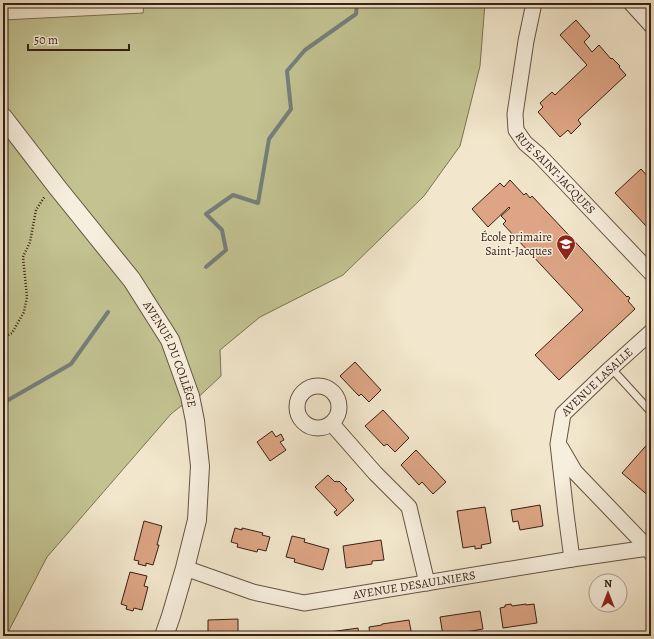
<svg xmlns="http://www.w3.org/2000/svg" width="654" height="639" viewBox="0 0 654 639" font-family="Alegreya,serif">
	<rect width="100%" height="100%" fill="#f2e7cc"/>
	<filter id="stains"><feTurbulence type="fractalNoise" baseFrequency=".005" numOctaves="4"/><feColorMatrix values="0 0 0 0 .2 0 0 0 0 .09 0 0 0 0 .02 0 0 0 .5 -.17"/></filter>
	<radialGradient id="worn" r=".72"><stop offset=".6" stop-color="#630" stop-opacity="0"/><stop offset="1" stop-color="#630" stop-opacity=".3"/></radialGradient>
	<path fill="#c3c392" stroke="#7e7253" d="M 144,3 L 485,3 L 480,66 L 460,146 L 424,196 L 343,275 L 260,317 L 220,350 L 221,376 L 192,403 L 181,406 L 171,414 L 47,557 L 6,636 L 3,636 L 3,20 L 143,13 Z"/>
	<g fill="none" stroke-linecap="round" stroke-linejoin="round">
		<path stroke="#767f7c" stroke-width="4" d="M 206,267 L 226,250 L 222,230 L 206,214 L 233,195 L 258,203 L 269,139 L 291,109 L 287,71 L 305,50 L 356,14 L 357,3
			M 3,403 L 71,364 L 108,312"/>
	</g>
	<path fill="#dda585" stroke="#382014" d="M 576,20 L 590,36 L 584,42 L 592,52 L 599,45 L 611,59 L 612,58 L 620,66 L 619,67 L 626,75 L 578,120 L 581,124 L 571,134 L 568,130 L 560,137 L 538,112 L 543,107 L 540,103 L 552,92 L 555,95 L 587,65 L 560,35 Z
		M 641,169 L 651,180 L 651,235 L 646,230 L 648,228 L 615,193 Z
		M 510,180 L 524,195 L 526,193 L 530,198 L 532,196 L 627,297 L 628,296 L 630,298 L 628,301 L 635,309 L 559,380 L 535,355 L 583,310 L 503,224 L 506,221 L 501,216 L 510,208 L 509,207 L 488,227 L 472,209 L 500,183 L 504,187 Z
		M 355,362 L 381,390 L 369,402 L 361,394 L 359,396 L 340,376 Z
		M 383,410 L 409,438 L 395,452 L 387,444 L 384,446 L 365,426 Z
		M 272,431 L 276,437 L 281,434 L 284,440 L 280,442 L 286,450 L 270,461 L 257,442 Z
		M 651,440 L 651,498 L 622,473 Z
		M 416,450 L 446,482 L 433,494 L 422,482 L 419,485 L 401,465 Z
		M 328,475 L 335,482 L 336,481 L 338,482 L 339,481 L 347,489 L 345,490 L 354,500 L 337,516 L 334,512 L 337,510 L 315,487 Z
		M 540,505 L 543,526 L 520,530 L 518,521 L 513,522 L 511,510 Z
		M 485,507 L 491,543 L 481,545 L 482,548 L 475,549 L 475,546 L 463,548 L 457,511 Z
		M 144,521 L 162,526 L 157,545 L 159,545 L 153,565 L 146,563 L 146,566 L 138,564 L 139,561 L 134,560 Z
		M 235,528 L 242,530 L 242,528 L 263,533 L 262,535 L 270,537 L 266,551 L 258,549 L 257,552 L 237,547 L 238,544 L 231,542 Z
		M 292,536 L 305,539 L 304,542 L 329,549 L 323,570 L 294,562 L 295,559 L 286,557 Z
		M 381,540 L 384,560 L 372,561 L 372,564 L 346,568 L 343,546 Z
		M 130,572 L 147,576 L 144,586 L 148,587 L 142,610 L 134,608 L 133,611 L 126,609 L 127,606 L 121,604 Z
		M 511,604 L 512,606 L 526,604 L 526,605 L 534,604 L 537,623 L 503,628 L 500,608 L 505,607 L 505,605 Z
		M 480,611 L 483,629 L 443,636 L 440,617 Z
		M 238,619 L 238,633 L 240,633 L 240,636 L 208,636 L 208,620 Z
		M 409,620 L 412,636 L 370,636 L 369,627 L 382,625 L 382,624 Z
		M 358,628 L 359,636 L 319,636 L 331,634 L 330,632 Z
		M 278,633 L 285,633 L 284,635 L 295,636 L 265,636 L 266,634 L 278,635 Z"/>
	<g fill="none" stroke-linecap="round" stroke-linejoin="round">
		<g stroke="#665242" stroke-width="9">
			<path id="service" d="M 611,368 L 651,412"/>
		</g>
		<g stroke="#665242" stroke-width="17">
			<g id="minor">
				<path id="s1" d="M 534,3 L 526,41 L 515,114 L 516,130 L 525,143 L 539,155 L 651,273"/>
				<path d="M 631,3 L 651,25"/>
				<circle cx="318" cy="407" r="21"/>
				<path d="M 332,424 L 375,473 L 409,507 L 427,583"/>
				<path d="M 561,448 L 575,472 L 648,548 L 651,553"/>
				<path id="s2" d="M 572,559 L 566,514 L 558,444 L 563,414 L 611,368 L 651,332"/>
				<path id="s3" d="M 185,568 L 253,592 L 304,603 L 572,559 L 648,548"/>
			</g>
		</g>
		<g stroke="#665242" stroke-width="20">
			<g id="tertiary">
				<path id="s4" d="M 3,117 L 57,187 L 132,280 L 170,340 L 190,396 L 195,421 L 200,466 L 197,520 L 185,568 L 171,616 L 164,636"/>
			</g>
		</g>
		<path stroke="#382014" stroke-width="2.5" stroke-dasharray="1 2" stroke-linecap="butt" d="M 3,338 L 12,333 L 24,312 L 27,297 L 23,257 L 30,242 L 36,210 L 45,196"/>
		<use href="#service" stroke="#f7efde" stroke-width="7"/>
		<use href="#minor" stroke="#f7efde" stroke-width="15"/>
		<use href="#tertiary" stroke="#f7efde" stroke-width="18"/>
	</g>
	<defs>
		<g id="school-pin" transform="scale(1)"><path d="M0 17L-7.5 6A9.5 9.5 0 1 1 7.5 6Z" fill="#8f2418" stroke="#f7efde"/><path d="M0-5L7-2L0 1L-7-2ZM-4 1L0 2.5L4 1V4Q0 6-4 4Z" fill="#fff"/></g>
	</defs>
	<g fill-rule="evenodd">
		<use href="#school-pin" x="566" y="244"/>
	</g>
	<g text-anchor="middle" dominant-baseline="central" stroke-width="3" stroke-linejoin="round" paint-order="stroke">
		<g font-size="12" fill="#382014" stroke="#f7efde">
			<text stroke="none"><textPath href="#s1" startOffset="187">RUE SAINT-JACQUES</textPath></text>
			<text stroke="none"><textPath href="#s4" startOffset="292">AVENUE DU COLLÈGE</textPath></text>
			<text stroke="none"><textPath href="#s2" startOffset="193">AVENUE LASALLE</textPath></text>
			<text stroke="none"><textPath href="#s3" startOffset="236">AVENUE DESAULNIERS</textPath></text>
		</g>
		<g font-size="12" fill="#382014" stroke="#f7efde" text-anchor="end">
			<text x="552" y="237">École primaire<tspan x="552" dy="14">Saint-Jacques</tspan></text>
		</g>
	</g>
	<rect width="654" height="639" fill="none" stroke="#f2e7cc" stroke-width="16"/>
	<rect x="4" y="4" width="646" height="631" fill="none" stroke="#382014" stroke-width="2"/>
	<rect x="8" y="8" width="638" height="623" fill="none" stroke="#382014"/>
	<g transform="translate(608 593)"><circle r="19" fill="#f7efde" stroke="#ab9c8d"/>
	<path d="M0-3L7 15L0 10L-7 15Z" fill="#8f2418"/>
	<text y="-6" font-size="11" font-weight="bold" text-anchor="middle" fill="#382014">N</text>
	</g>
	<path d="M28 44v6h101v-6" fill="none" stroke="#382014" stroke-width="2"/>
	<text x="34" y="44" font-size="12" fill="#382014" stroke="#f7efde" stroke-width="3" paint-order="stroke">50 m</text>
	<rect width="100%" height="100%" filter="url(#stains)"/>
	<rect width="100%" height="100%" fill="url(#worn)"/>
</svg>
